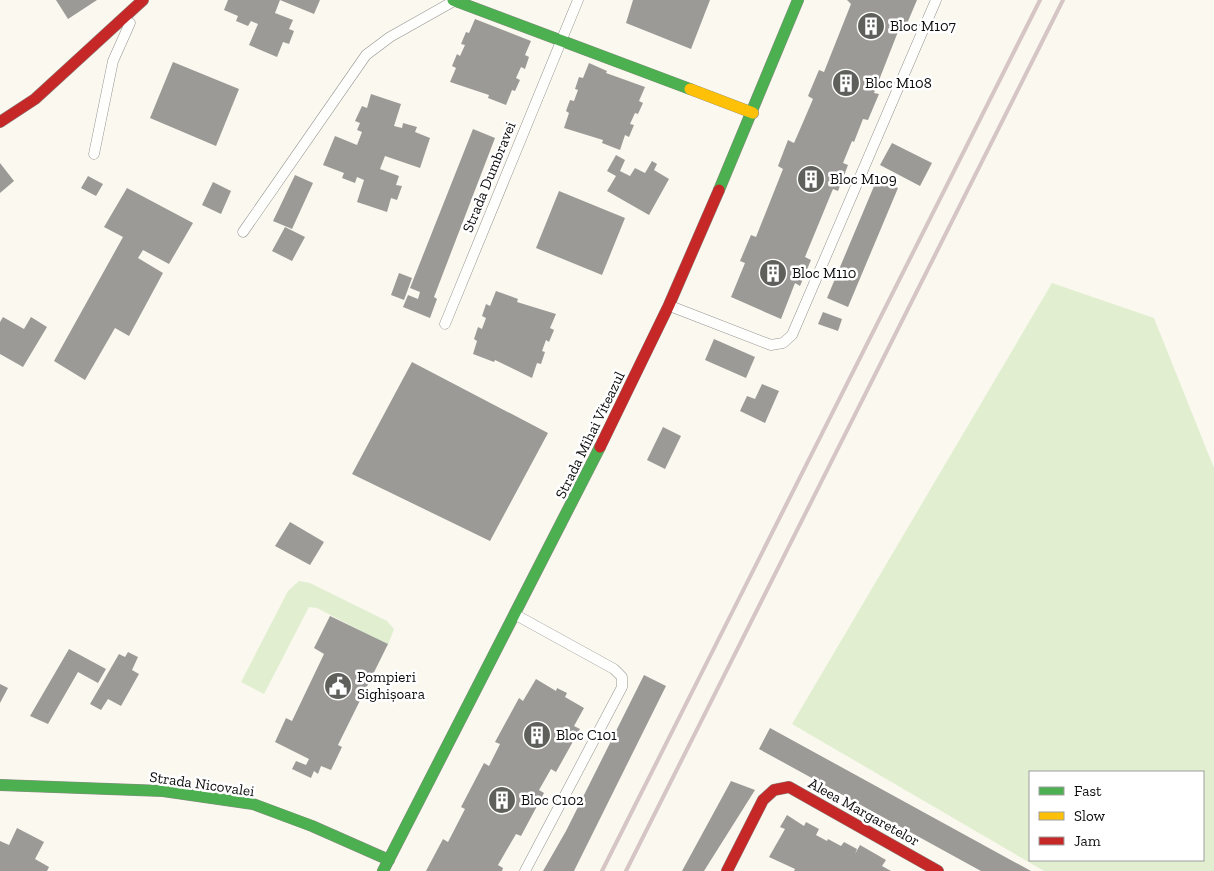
<svg xmlns="http://www.w3.org/2000/svg" width="1214" height="871" viewBox="0 0 1214 871" font-family="'Zilla Slab',serif">
	<rect width="100%" height="100%" fill="#faf8ef"/>
	<path fill="#e1efd0" fill-rule="evenodd" d="M 1052,283 L 1154,318 L 1214,468 L 1214,871 L 1044,871 L 792,724 ZM 1203,772 L 1203,860 L 1030,860 L 1030,772 Z
		M 299,581 L 310,583 L 387,621 L 394,629 L 388,645 L 317,608 L 309,607 L 264,694 L 241,682 L 288,591 Z"/>
	<path fill="#9c9a96" d="M 56,0 L 97,0 L 68,19 Z
		M 228,0 L 320,0 L 314,14 L 280,0 L 275,13 L 293,20 L 289,29 L 294,31 L 289,44 L 283,42 L 277,57 L 249,45 L 258,24 L 251,21 L 248,26 L 236,21 L 238,16 L 224,10 Z
		M 633,0 L 710,0 L 691,49 L 626,23 Z
		M 847,0 L 917,0 L 906,26 L 901,24 L 874,93 L 879,94 L 868,120 L 863,119 L 854,142 L 852,141 L 843,163 L 848,165 L 838,191 L 833,189 L 805,257 L 811,260 L 800,286 L 795,283 L 781,319 L 731,297 L 745,263 L 740,261 L 751,235 L 756,237 L 783,169 L 778,166 L 788,140 L 794,143 L 804,120 L 813,99 L 808,96 L 819,70 L 824,72 L 851,4 Z
		M 475,19 L 531,41 L 525,55 L 529,57 L 525,69 L 521,67 L 516,78 L 520,80 L 515,91 L 512,90 L 506,105 L 488,98 L 489,95 L 450,82 L 456,68 L 452,66 L 457,54 L 460,56 L 465,45 L 461,44 L 466,32 L 469,33 Z
		M 173,62 L 239,89 L 216,146 L 150,118 Z
		M 589,63 L 607,71 L 606,73 L 645,87 L 639,101 L 643,103 L 638,114 L 635,113 L 630,124 L 634,125 L 629,137 L 625,135 L 620,150 L 602,143 L 603,140 L 564,128 L 569,113 L 566,111 L 570,100 L 574,101 L 578,90 L 575,89 L 579,77 L 583,78 Z
		M 371,94 L 401,104 L 394,126 L 402,128 L 403,123 L 417,127 L 415,132 L 430,138 L 420,168 L 385,156 L 380,169 L 399,176 L 396,185 L 402,186 L 397,200 L 391,198 L 387,212 L 357,202 L 364,180 L 357,177 L 355,183 L 342,178 L 344,173 L 323,165 L 335,136 L 357,145 L 362,132 L 357,130 L 360,123 L 355,121 L 362,106 L 367,108 Z
		M 473,129 L 495,138 L 434,297 L 437,299 L 430,318 L 403,307 L 408,295 L 418,299 L 420,292 L 410,288 Z
		M 892,143 L 932,163 L 920,186 L 880,165 Z
		M 616,155 L 625,160 L 620,171 L 630,176 L 635,168 L 645,173 L 652,161 L 657,164 L 654,170 L 669,179 L 649,215 L 607,191 L 616,176 L 607,171 Z
		M 0,163 L 14,181 L 0,193 Z
		M 295,175 L 313,183 L 292,229 L 273,221 Z
		M 88,176 L 103,184 L 96,196 L 81,188 Z
		M 877,179 L 898,188 L 848,307 L 827,298 Z
		M 213,182 L 231,191 L 221,214 L 202,205 Z
		M 127,188 L 193,223 L 169,264 L 143,250 L 138,258 L 163,273 L 129,336 L 115,328 L 85,380 L 54,361 L 123,237 L 104,227 Z
		M 559,191 L 625,218 L 602,275 L 536,248 Z
		M 285,227 L 305,237 L 292,261 L 272,251 Z
		M 399,273 L 412,278 L 404,300 L 391,295 Z
		M 496,291 L 518,299 L 517,302 L 556,314 L 550,328 L 554,330 L 549,342 L 546,340 L 542,351 L 545,352 L 541,364 L 537,363 L 532,378 L 495,360 L 494,362 L 473,354 L 477,341 L 474,339 L 478,327 L 482,329 L 486,318 L 482,316 L 486,304 L 490,306 Z
		M 823,312 L 842,319 L 838,331 L 818,324 Z
		M 3,317 L 24,329 L 31,317 L 47,327 L 23,367 L 0,354 L 0,322 Z
		M 714,339 L 755,357 L 746,378 L 705,360 Z
		M 412,362 L 548,433 L 490,541 L 352,474 Z
		M 762,384 L 779,391 L 765,423 L 740,411 L 747,396 L 755,399 Z
		M 663,427 L 681,436 L 665,469 L 647,460 Z
		M 290,522 L 324,542 L 310,565 L 275,546 Z
		M 330,616 L 388,644 L 338,745 L 342,747 L 331,770 L 321,766 L 318,774 L 314,771 L 311,778 L 292,769 L 296,761 L 306,765 L 309,759 L 275,742 L 286,718 L 292,721 L 324,654 L 314,648 Z
		M 69,649 L 106,669 L 98,683 L 78,672 L 48,724 L 30,716 Z
		M 128,652 L 138,657 L 132,670 L 139,674 L 121,706 L 108,699 L 101,710 L 90,704 L 119,654 L 125,657 Z
		M 644,675 L 666,686 L 574,871 L 543,871 L 566,831 Z
		M 536,679 L 556,691 L 557,688 L 567,693 L 565,697 L 584,708 L 574,726 L 580,729 L 556,772 L 551,769 L 539,790 L 544,793 L 521,836 L 516,834 L 498,865 L 503,868 L 502,871 L 426,871 L 443,839 L 448,842 L 465,809 L 461,807 L 484,763 L 489,766 L 500,744 L 495,742 L 519,698 L 523,701 Z
		M 0,684 L 8,688 L 0,703 Z
		M 770,728 L 1031,871 L 981,871 L 970,865 L 759,749 Z
		M 731,781 L 755,790 L 704,871 L 682,871 Z
		M 787,815 L 804,826 L 806,822 L 819,829 L 816,835 L 827,841 L 828,839 L 841,846 L 844,842 L 857,849 L 855,854 L 860,845 L 886,860 L 882,866 L 891,871 L 794,871 L 795,869 L 769,857 L 785,829 L 780,827 Z
		M 17,828 L 44,842 L 35,859 L 49,867 L 47,871 L 0,871 L 0,841 L 9,845 Z"/>
	<g fill="none" stroke-linecap="round" stroke-linejoin="round">
		<g stroke="#93928e" stroke-width="11">
			<path id="lane" d="M 94,154 L 113,61 L 130,23
				M 243,232 L 366,55 L 390,37 L 454,1
				M 670,306 L 771,345 L 783,343 L 792,335 L 936,0
				M 445,324 L 578,0
				M 516,615 L 614,669 L 622,677 L 622,687 L 525,871"/>
		</g>
		<g stroke="#8a8985" stroke-width="12">
			<path id="fast" d="M 453,0 L 690,89
				M 719,190 L 798,0
				M 0,785 L 163,791 L 253,804 L 312,826 L 389,860
				M 383,871 L 600,447"/>
		</g>
		<g stroke="#8a8985" stroke-width="12">
			<path id="slow" d="M 690,89 L 753,113"/>
		</g>
		<g stroke="#8a8985" stroke-width="12">
			<path id="jam" d="M 0,122 L 35,99 L 143,0
				M 600,447 L 669,305 L 719,190
				M 727,871 L 763,800 L 774,790 L 789,787 L 938,871"/>
		</g>
		<use href="#lane" stroke="#fefefd" stroke-width="10"/>
		<use href="#fast" stroke="#4caf50" stroke-width="11"/>
		<use href="#slow" stroke="#ffc107" stroke-width="11"/>
		<use href="#jam" stroke="#c62828" stroke-width="11"/>
		<path stroke="#d5c5c4" stroke-width="4" d="M 602,871 L 1040,0
			M 626,871 L 1063,0"/>
	</g>
	<defs>
		<g id="building-disc" transform="scale(1.4375)"><circle r="9.5" fill="#5f5f5b" stroke="#fff"/><path d="M-4-6H4V6H1V3H-1V6H-4ZM-2.5-4.3h1.7v1.8h-1.7ZM.8-4.3h1.7v1.8H.8ZM-2.5-1h1.7V.8h-1.7ZM.8-1h1.7V.8H.8Z" fill="#fff"/></g>
		<g id="civic-disc" transform="scale(1.4375)"><circle r="9.5" fill="#5f5f5b" stroke="#fff"/><path d="M-.6-6.5H3V-4.5H.6V-3L4-1V1h2V6H-6V1h2V-1L-.6-3ZM-1.2 2.5V6h2.4V2.5Z" fill="#fff"/></g>
	</defs>
	<g fill-rule="evenodd">
		<use href="#building-disc" x="871" y="26"/>
		<use href="#building-disc" x="846" y="83"/>
		<use href="#building-disc" x="811" y="179"/>
		<use href="#building-disc" x="773" y="273"/>
		<use href="#civic-disc" x="338" y="686"/>
		<use href="#building-disc" x="537" y="735"/>
		<use href="#building-disc" x="502" y="800"/>
	</g>
	<g text-anchor="middle" dominant-baseline="central" stroke-width="5" stroke-linejoin="round" paint-order="stroke">
		<g font-size="15" fill="#0c0c0c" stroke="#fff" text-anchor="start">
			<text x="890" y="26">Bloc M107</text>
			<text x="865" y="83">Bloc M108</text>
			<text x="830" y="179">Bloc M109</text>
			<text x="792" y="273">Bloc M110</text>
			<text x="357" y="677">Pompieri<tspan x="357" dy="17">Sighișoara</tspan></text>
			<text x="556" y="735">Bloc C101</text>
			<text x="521" y="800">Bloc C102</text>
		</g>
		<g font-size="15" fill="#0c0c0c" stroke="#fff">
			<text transform="translate(489 177) rotate(-68)">Strada Dumbravei</text>
			<text transform="translate(590 435) rotate(-64)">Strada Mihai Viteazul</text>
			<text transform="translate(202 784) rotate(8)">Strada Nicovalei</text>
			<text transform="translate(864 812) rotate(29)">Aleea Margaretelor</text>
		</g>
	</g>
	<rect x="1029" y="771" width="175" height="90" fill="#ffffff" stroke="#9e9e9e"/>
	<rect x="1039" y="787" width="25" height="8" fill="#4caf50" stroke="#9e9e9e"/>
	<text x="1074" y="796" font-size="15" fill="#0c0c0c">Fast</text>
	<rect x="1039" y="812" width="25" height="8" fill="#ffc107" stroke="#9e9e9e"/>
	<text x="1074" y="821" font-size="15" fill="#0c0c0c">Slow</text>
	<rect x="1039" y="837" width="25" height="8" fill="#c62828" stroke="#9e9e9e"/>
	<text x="1074" y="846" font-size="15" fill="#0c0c0c">Jam</text>
</svg>
